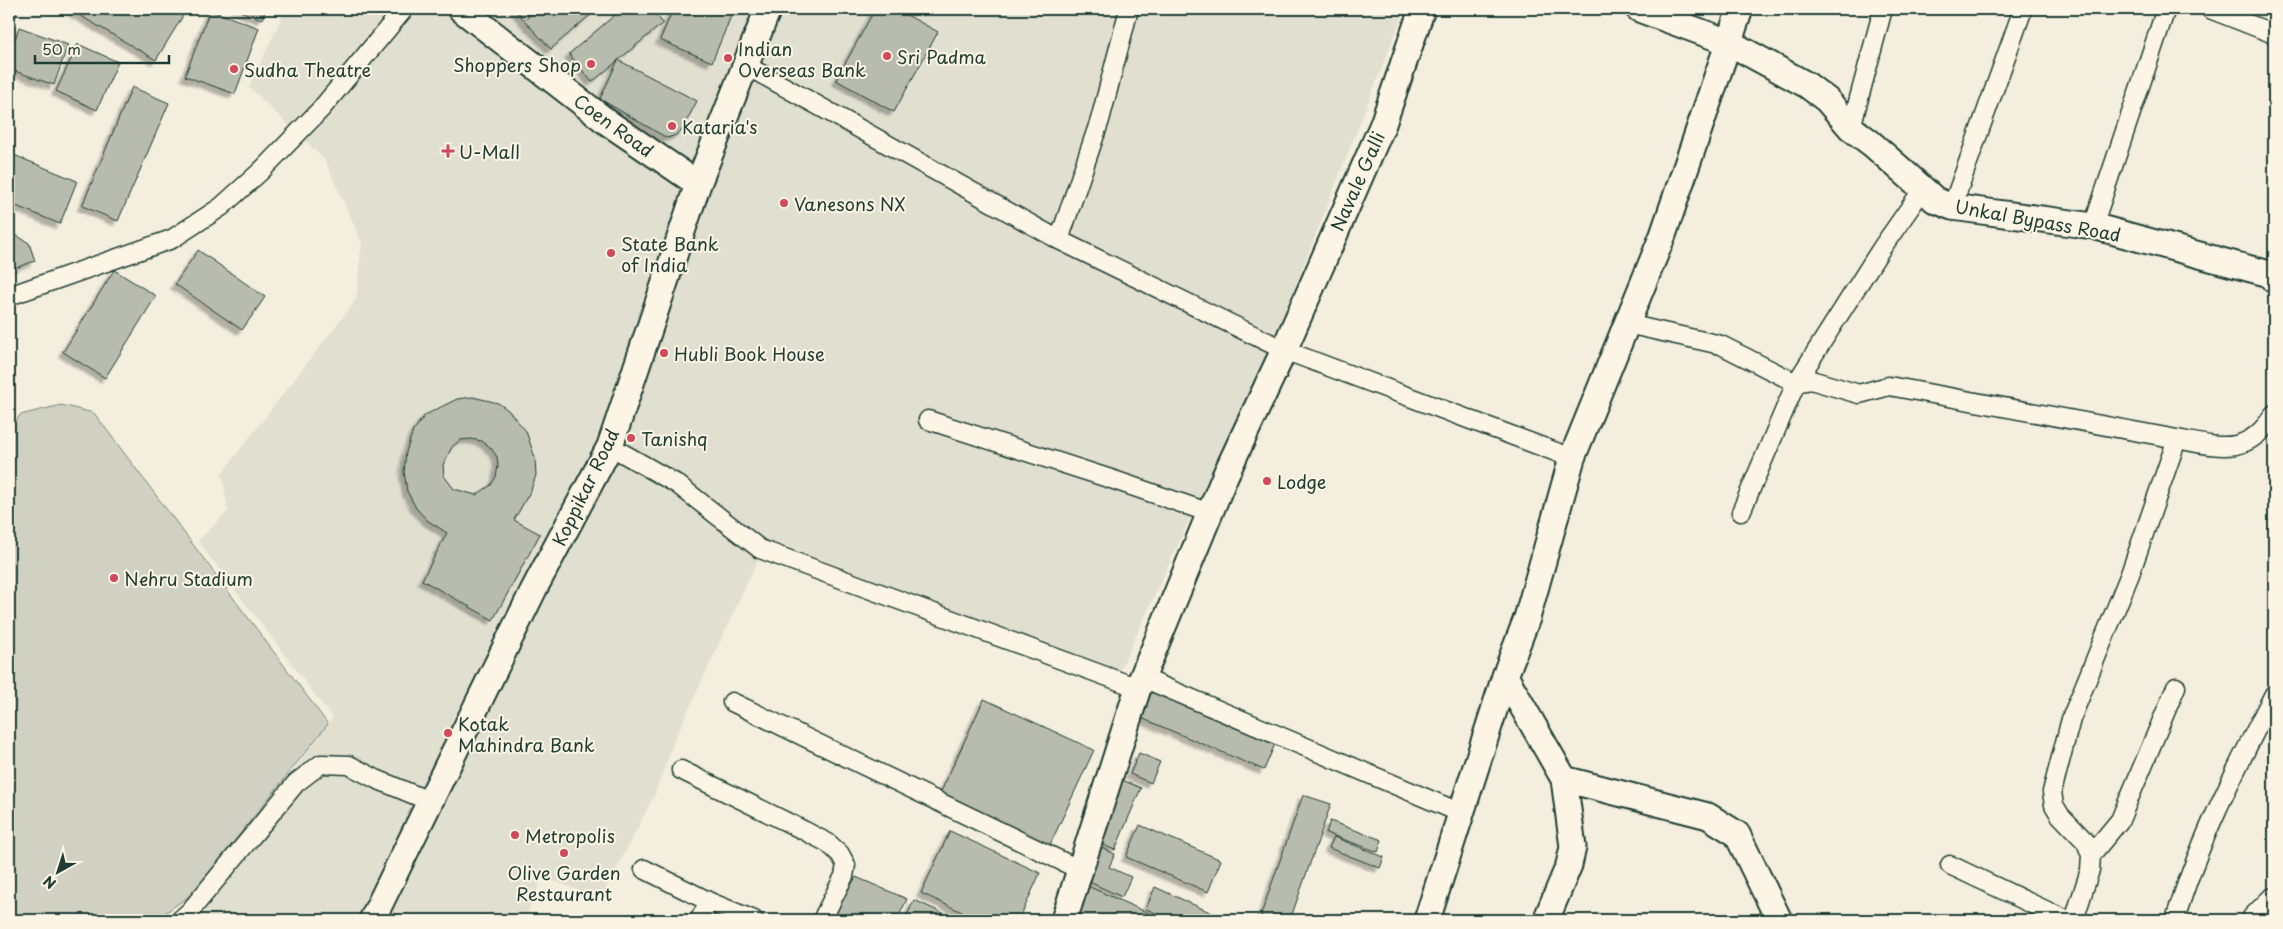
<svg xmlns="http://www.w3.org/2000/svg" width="2283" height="929" viewBox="0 0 2283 929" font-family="'Playpen Sans',sans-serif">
	<defs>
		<filter id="shadow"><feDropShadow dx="-4.5" dy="4.5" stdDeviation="1" flood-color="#0004"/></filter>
	</defs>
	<rect width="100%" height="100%" fill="#f3eede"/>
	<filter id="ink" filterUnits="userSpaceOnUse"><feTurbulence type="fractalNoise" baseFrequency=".02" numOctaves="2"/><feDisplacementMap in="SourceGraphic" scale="10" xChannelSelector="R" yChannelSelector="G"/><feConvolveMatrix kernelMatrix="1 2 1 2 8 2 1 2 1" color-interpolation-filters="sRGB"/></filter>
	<g filter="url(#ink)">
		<path fill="#e1dfd0" d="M 286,9 L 1405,9 L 1281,322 L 1120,670 L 767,540 L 674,741 L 654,796 L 601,898 L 542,877 L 525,920 L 171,920 L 264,810 L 333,718 L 198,541 L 228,511 L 222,473 L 356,300 L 362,243 L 325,160 L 249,87 Z"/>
		<path fill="#d0d1c2" stroke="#78877b" d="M 61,405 L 94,413 L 328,724 L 192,894 L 155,920 L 9,920 L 9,433 L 20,415 Z"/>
		<path fill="#b8bcae" stroke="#1f3d34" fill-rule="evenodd" filter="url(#shadow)" d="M 9,9 L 17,12 L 9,35 Z
			M 69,9 L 187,9 L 156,60 Z
			M 234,9 L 266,9 L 262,19 Z
			M 515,9 L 537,9 L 524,20 Z
			M 537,9 L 597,9 L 551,49 L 524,20 Z
			M 622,9 L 651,9 L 663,23 L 592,82 L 569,54 Z
			M 673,9 L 734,9 L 712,62 L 660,40 Z
			M 875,9 L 896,9 L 938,32 L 894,112 L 836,80 Z
			M 210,10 L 259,28 L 235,94 L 185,76 Z
			M 19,27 L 68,45 L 54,85 L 9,69 L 9,57 Z
			M 78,44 L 118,62 L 97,110 L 56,91 Z
			M 618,60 L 697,101 L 682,130 L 676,135 L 667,138 L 600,99 Z
			M 132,87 L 169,103 L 118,221 L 82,206 Z
			M 9,153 L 77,181 L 60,224 L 9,203 Z
			M 9,231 L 29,243 L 35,261 L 9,270 Z
			M 198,250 L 265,297 L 242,330 L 175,284 Z
			M 114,270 L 156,296 L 105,378 L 63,352 Z
			M 473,397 L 498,403 L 508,410 L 526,431 L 535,458 L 536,475 L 531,490 L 514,520 L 540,534 L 493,620 L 422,580 L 447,533 L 427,520 L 416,508 L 407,491 L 404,472 L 406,452 L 413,431 L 425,415 L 457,399 ZM 471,439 L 482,441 L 491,448 L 497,457 L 498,466 L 496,477 L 491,485 L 476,495 L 454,489 L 444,476 L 443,465 L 452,447 L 460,440 Z
			M 1147,684 L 1277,739 L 1264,770 L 1134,715 Z
			M 984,699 L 1094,750 L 1048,849 L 938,798 Z
			M 1139,753 L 1160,762 L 1151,783 L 1130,774 Z
			M 1122,780 L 1141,788 L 1115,850 L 1096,842 Z
			M 1303,795 L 1331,804 L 1290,920 L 1259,920 Z
			M 1330,821 L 1382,840 L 1378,852 L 1326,833 Z
			M 1140,825 L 1221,860 L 1208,892 L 1126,857 Z
			M 950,831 L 1040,873 L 1019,920 L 979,920 L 921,893 Z
			M 1334,837 L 1384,857 L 1380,868 L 1329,848 Z
			M 1098,846 L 1115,854 L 1109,867 L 1131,877 L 1122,897 L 1083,879 Z
			M 856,877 L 907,899 L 898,918 L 889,914 L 886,920 L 830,920 Z
			M 1083,884 L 1164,920 L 1067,920 Z
			M 1155,887 L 1227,920 L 1173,920 L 1146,909 Z
			M 914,900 L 958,920 L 905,920 Z"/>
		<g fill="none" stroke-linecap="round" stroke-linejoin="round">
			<g stroke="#1f3d34" stroke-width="21">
				<path id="street" d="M 2210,9 L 2274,34
					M 747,66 L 1059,240 L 1284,350 L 1572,458
					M 1851,128 L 1883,9
					M 1952,207 L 2023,9
					M 2093,226 L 2166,9
					M 1059,240 L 1100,120 L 1129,9
					M 9,296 L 172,239 L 221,207 L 261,171 L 321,109 L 404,9
					M 1627,324 L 1721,345 L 1796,383 L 1811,380 L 1859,394 L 1889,386 L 2177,439
					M 928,420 L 1114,480 L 1210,513
					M 610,446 L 677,484 L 760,549 L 1138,688
					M 1741,512 L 1796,383 L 1881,249 L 1923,189
					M 1143,678 L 1461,813
					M 732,702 L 1080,870
					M 681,770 L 803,830 L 828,843 L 840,854 L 846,865 L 844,876 L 822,920
					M 2091,855 L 2120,820 L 2176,687
					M 1950,865 L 2066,920
					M 644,869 L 710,902 L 754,920
					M 180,920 L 190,911 L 296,783 L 321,764 L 349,765 L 376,779 L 429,801
					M 699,920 L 710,902
					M 2074,920 L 2090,870 L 2091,855 L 2086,842 L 2060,815 L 2054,805 L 2052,792 L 2071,719 L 2130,574 L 2177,439 C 2219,447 2248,457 2274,414
					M 2175,920 C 2198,842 2237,767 2274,694"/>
			</g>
			<g stroke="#1f3d34" stroke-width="29">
				<path id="secondary" d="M 461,9 L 607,122 L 698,184
					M 1639,9 L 1728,42 L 1807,85 L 1827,100 L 1851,128 L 1872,144 L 1923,189 L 1935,200 L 1952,207 L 2093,226 L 2273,275 L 2274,280
					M 1564,779 L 1708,816 L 1737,834 L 1779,920
					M 372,920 L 534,589 L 610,446 L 698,184 L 768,9
					M 1064,920 L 1138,688 L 1225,476 L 1284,350 L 1383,124 L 1422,9
					M 1427,920 L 1505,676
					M 1546,920 L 1569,865 L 1573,847 L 1564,779 L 1505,676 L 1527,618 L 1572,458 L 1663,235 L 1740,9"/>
			</g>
			<g stroke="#1f3d34" stroke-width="31">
				<path id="primary" d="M 2256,920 L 2274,902"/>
			</g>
			<use href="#street" stroke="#fcf5e5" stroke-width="18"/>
			<use href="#secondary" stroke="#fcf5e5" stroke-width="25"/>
			<use href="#primary" stroke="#fcf5e5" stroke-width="28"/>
		</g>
	</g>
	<g fill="#d1495b" stroke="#fcf5e5" stroke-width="2">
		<circle cx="887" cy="56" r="5"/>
		<circle cx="728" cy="58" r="5"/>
		<circle cx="591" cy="64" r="5"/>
		<circle cx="234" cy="69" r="5"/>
		<circle cx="672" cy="126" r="5"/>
		<path d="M445.5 143.5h5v5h5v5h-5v5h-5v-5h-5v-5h5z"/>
		<circle cx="784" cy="203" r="5"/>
		<circle cx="611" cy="253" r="5"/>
		<circle cx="664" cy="353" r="5"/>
		<circle cx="631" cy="438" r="5"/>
		<circle cx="1267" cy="481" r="5"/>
		<circle cx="114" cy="578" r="5"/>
		<circle cx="448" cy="733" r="5"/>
		<circle cx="515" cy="835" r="5"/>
		<circle cx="564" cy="853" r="5"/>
	</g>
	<g text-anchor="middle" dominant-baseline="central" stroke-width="4" stroke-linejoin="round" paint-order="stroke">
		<g font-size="18" fill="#1f3d34" stroke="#fcf5e5" text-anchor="start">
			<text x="738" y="48">Indian<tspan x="738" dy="21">Overseas Bank</tspan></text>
			<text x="897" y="56">Sri Padma</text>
			<text x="581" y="64" text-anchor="end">Shoppers Shop</text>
			<text x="244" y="69">Sudha Theatre</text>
			<text x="682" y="126">Kataria's</text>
			<text x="459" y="151">U-Mall</text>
			<text x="794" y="203">Vanesons NX</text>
			<text x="621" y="243">State Bank<tspan x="621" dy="21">of India</tspan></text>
			<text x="674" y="353">Hubli Book House</text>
			<text x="641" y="438">Tanishq</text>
			<text x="1277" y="481">Lodge</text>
			<text x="124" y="578">Nehru Stadium</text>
			<text x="458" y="723">Kotak<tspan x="458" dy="21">Mahindra Bank</tspan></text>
			<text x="525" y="835">Metropolis</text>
			<text x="564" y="872" text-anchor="middle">Olive Garden<tspan x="564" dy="21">Restaurant</tspan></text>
		</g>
		<g font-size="18" fill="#1f3d34" stroke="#fcf5e5">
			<text transform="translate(614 125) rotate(36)">Coen Road</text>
			<text transform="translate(1357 181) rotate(-66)">Navale Galli</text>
			<text transform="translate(2038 220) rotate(10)">Unkal Bypass Road</text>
			<text transform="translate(585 487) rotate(-64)">Koppikar Road</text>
		</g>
	</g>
	<rect width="2283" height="929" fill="none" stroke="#fcf5e5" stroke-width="30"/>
	<rect x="15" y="15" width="2253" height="899" fill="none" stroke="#1f3d34" stroke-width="2" filter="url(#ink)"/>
	<g transform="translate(58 872) rotate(219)" stroke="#fcf5e5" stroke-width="4" paint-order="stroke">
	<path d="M0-4L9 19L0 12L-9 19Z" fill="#1f3d34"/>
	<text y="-8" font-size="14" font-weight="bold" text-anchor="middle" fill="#1f3d34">N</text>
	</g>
	<path d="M35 55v8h134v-8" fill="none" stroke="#1f3d34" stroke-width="2.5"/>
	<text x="42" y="55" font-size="15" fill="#1f3d34" stroke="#fcf5e5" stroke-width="4" paint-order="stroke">50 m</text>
</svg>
